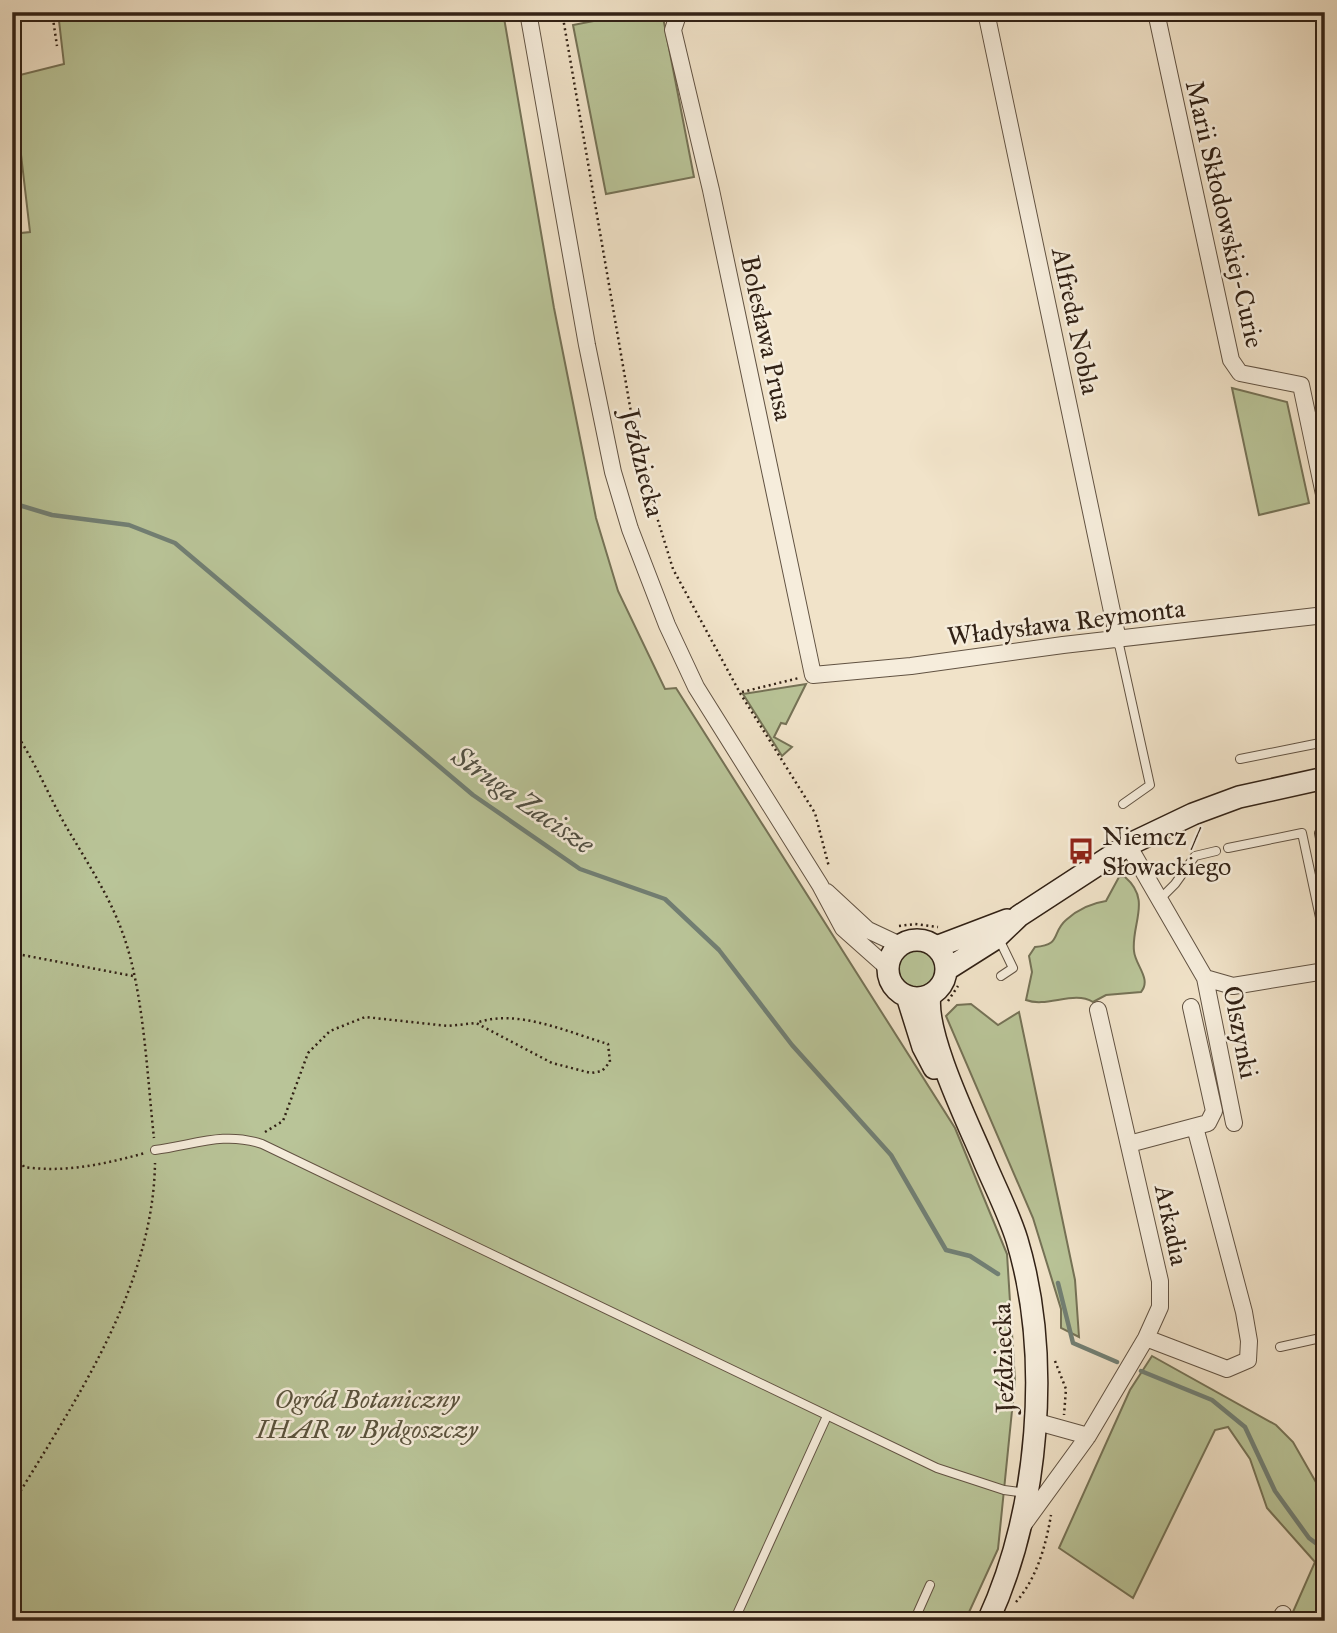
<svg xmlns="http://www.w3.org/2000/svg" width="1337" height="1633" viewBox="0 0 1337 1633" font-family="'IM FELL Great Primer',serif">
	<rect width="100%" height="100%" fill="#f1e3c9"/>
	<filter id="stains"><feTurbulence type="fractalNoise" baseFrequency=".00286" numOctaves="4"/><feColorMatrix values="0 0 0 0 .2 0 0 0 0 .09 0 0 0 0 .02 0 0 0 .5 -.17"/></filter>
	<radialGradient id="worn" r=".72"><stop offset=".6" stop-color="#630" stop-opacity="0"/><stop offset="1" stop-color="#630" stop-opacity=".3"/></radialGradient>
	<path fill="#b9c498" stroke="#757256" stroke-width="2" d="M 58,12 L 503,12 L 554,308 L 596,518 L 618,591 L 665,689 L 676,688 L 955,1128 L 1007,1254 L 1015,1381 L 998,1549 L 965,1621 L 12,1621 L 12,234 L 30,232 L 12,77 L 64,64 Z
		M 640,12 L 662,12 L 694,177 L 606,194 L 573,25 Z
		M 1232,388 L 1287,402 L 1309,503 L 1259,515 Z
		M 806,684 L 786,724 L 781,723 L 774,737 L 792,747 L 782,756 L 743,694 Z
		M 1119,877 L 1125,877 C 1152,900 1131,924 1134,951 C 1135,965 1152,979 1141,992 L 1106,995 L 1093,1002 C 1074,990 1047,1008 1026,1000 L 1032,972 L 1029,956 L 1035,947 C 1062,945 1051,933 1066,920 C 1077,910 1092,903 1106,901 Z
		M898 968a19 19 0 1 1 38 0a19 19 0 1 1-38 0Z
		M 971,1004 L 998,1025 L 1019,1012 L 1075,1280 L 1079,1337 L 1061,1328 L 1061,1309 L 1033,1218 L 946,1016 L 957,1005 Z
		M 1152,1356 L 1276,1425 L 1293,1442 L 1325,1498 L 1325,1621 L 1289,1621 L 1315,1562 L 1267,1508 L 1250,1459 L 1228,1427 L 1215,1430 L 1133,1598 L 1059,1548 L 1130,1390 Z"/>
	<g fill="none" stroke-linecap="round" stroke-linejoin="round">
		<path stroke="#717f74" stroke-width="4.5" d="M 12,503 L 52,515 L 129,525 L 175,543 L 473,795 L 580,869 L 665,899 L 719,950 L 792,1045 L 891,1155 L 946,1250 L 970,1256 L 998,1274
			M 1058,1283 L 1073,1343 L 1117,1362
			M 1141,1371 L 1212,1400 L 1245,1427 L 1275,1491 L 1309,1538 L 1325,1550"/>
		<g stroke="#615242" stroke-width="10">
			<path id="lane" d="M 1118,640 L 1150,785 L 1123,804
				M 1240,759 L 1325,742
				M 1325,827 L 1319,833 L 1325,865
				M 1228,848 L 1302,833 L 1325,941
				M 1159,900 L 1175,884 L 1195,856 L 1216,851
				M 999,939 L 1013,968 L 1001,976
				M 155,1150 C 194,1145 224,1131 262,1144 L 937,1468 L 1004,1490 L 1026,1493
				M 1280,1347 L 1325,1337
				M 734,1621 L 827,1416
				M 914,1621 L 930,1585"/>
		</g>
		<g stroke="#615242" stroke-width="18">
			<path id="street" d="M 528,12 L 587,345 L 613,472 L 630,529 L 667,625 L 696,687 L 820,885 L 843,928 L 888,968
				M 679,12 L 673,30 L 711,190 L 813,675 L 911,666 L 1063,645 L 1325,615
				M 986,12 L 1118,640
				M 1156,12 L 1231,360 L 1240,373 L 1301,385 L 1325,499
				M 1128,845 L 1205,978 L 1234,1123
				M 827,892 L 868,930 L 900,945
				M 1205,978 L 1233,986 L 1325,971
				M 1129,1144 L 1208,1123 L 1214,1111 L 1191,1007
				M 1146,1338 L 1227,1369 L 1248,1360 L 1249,1341 L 1244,1312 L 1195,1127
				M 1034,1421 L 1088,1436
				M 1021,1528 L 1088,1436 L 1146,1338 L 1160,1307 L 1160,1281 L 1098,1010
				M 1279,1621 L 1283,1614"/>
		</g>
		<g stroke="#312115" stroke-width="24">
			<path id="secondary" d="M888 969a29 29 0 1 1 58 0a29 29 0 1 1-58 0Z
				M 936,947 L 1007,920
				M 946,970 L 995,939 L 1019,916 L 1128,845 L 1193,814 L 1239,797 L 1325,778
				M 930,995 C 924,1032 966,1119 982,1156 C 993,1183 1008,1211 1017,1240 C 1052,1357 1039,1510 988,1621
				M 907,996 L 923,1047 L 934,1068"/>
		</g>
		<path stroke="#312115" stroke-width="2.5" stroke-dasharray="2 3.5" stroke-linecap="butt" d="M 52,12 L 57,46
			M 562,12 L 633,424 L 656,514 L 673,569 L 686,593 L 740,693 L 815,813 L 829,867
			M 565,20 L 600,12
			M 742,692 L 799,678
			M 12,728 C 33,757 46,790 63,821 C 84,858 109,894 123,934 C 144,992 147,1076 154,1138
			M 899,926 L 915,924 L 938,927
			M 12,953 L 133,976
			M 948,1001 L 958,986
			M 265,1132 L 283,1121 L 308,1053 L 330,1031 L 365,1017 L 448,1026 L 476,1023 L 552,1063 L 591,1073 L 602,1071 L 610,1062 L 608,1044 C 567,1032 517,1008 476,1023
			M 12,1146 L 24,1167 C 66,1173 105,1164 145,1153
			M 1055,1361 L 1066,1389 L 1064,1415
			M 12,1505 C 75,1401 153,1288 155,1163
			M 1016,1602 C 1037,1578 1046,1545 1051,1515"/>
		<use href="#lane" stroke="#f6eddc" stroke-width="8"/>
		<use href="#street" stroke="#f6eddc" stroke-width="16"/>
		<use href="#secondary" stroke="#f6eddc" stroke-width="21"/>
	</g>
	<defs>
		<g id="bus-bare" transform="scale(2.1)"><path d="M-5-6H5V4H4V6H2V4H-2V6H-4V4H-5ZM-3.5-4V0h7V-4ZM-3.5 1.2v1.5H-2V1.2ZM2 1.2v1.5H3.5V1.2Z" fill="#8f2418" stroke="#f6eddc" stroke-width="2.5" paint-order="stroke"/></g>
	</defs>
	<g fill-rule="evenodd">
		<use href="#bus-bare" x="1081" y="851"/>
	</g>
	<g text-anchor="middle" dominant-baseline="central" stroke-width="5" stroke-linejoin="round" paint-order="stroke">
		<g font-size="26" fill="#312115" stroke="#f6eddc">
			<text transform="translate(1225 214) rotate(77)">Marii Skłodowskiej-Curie</text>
			<text transform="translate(1076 321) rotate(78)">Alfreda Nobla</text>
			<text transform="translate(767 338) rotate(78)">Bolesława Prusa</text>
			<text transform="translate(643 463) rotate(76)">Jeździecka</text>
			<text transform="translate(1066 622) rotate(-7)">Władysława Reymonta</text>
			<text transform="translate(1241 1032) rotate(79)">Olszynki</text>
			<text transform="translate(1172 1225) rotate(78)">Arkadia</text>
			<text transform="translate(1003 1358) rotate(-92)">Jeździecka</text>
		</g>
		<g font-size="26" fill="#312115" stroke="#f6eddc" text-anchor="start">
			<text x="1102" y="836">Niemcz /<tspan x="1102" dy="30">Słowackiego</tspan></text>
		</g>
		<g font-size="26" font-style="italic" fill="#5a523c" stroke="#f6eddc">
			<text x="367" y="1399">Ogród Botaniczny<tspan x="367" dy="30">IHAR w Bydgoszczy</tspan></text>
		</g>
		<g font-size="28" font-style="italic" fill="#515044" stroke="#f6eddc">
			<text transform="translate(523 800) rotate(35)">Struga Zacisze</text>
		</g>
	</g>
	<rect width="1337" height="1633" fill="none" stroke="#f1e3c9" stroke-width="42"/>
	<rect x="14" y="14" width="1309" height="1605" fill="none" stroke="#312115" stroke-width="3.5"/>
	<rect x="21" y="21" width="1295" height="1591" fill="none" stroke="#312115" stroke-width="2"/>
	<rect width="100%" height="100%" filter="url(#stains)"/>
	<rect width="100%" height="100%" fill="url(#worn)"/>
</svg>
